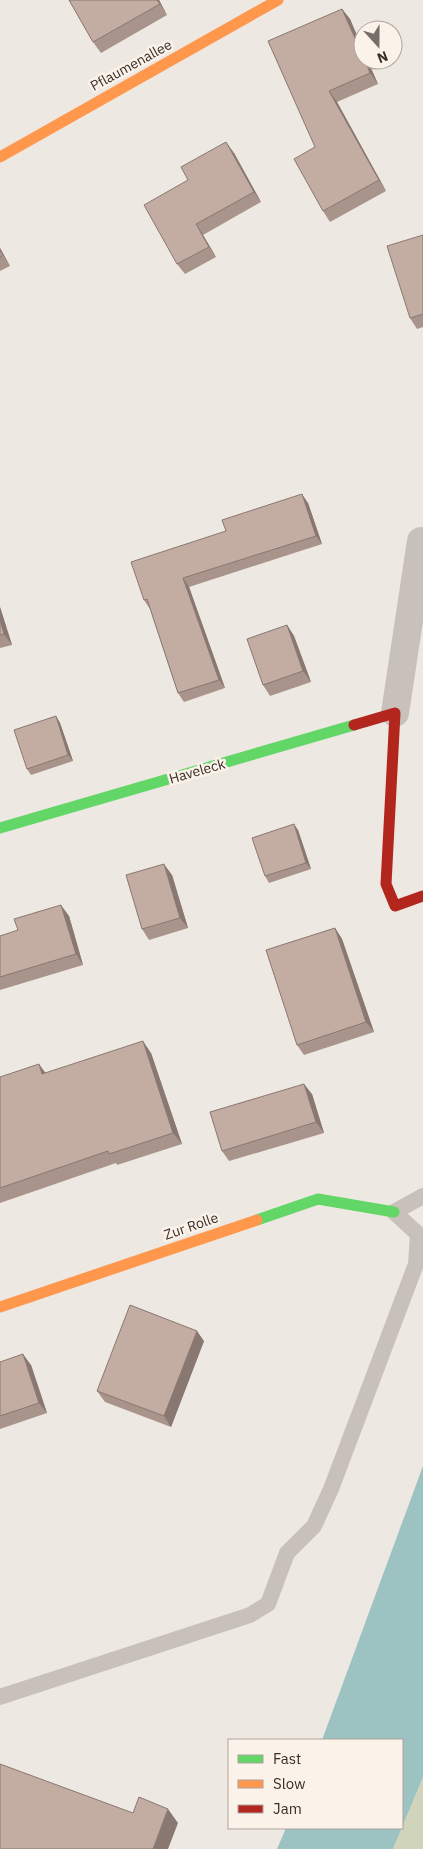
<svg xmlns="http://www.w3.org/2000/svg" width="423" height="1849" viewBox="0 0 423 1849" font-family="'IBM Plex Sans',sans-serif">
	<rect width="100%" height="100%" fill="#eee8e2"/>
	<path fill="#d0d4bb" d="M 423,1777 L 423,1849 L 393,1849 Z"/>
	<path fill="#9cc2c1" d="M 423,1466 L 423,1777 L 393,1849 L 277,1849 L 286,1828 L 402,1828 L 402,1740 L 322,1740 Z"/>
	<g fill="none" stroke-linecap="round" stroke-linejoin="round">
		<path stroke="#c8c0ba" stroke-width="16" d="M 0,1697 L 250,1615 L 268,1604 L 287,1553 L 314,1526 L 331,1489 L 416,1264 L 418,1234 L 394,1212 L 423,1196"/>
		<path stroke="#c8c0ba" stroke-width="28" d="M 395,713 L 421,541"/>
		<path stroke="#63d668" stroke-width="11" d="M 0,828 L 354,725
			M 257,1220 L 318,1199 L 394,1212"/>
		<path stroke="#ff974d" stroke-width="11" d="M 0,157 L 278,0
			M 0,1307 L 257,1220"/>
		<path stroke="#b3261e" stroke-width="11" d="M 354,725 L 395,713 L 386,884 L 395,906 L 423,896"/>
	</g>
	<path fill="#a8948b" d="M 69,0 L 159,0 L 167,15 L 101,53 L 93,42 Z
		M 342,9 L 350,19 L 378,84 L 337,102 L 386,191 L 330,222 L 323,211 L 315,147 Z
		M 234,153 L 261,202 L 203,235 L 216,257 L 185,274 L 177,264 L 188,180 Z
		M 423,235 L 423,327 L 417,329 L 410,318 Z
		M 0,248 L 10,266 L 0,271 Z
		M 308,503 L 322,544 L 189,587 L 225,688 L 184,702 L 178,693 L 150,609 L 144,600 Z
		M 0,607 L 12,645 L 0,648 Z
		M 287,625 L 294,636 L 311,682 L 270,696 L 263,685 Z
		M 56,716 L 60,723 L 73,761 L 31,775 L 27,769 Z
		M 298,830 L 311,869 L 269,883 L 265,876 Z
		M 172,875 L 188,928 L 149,940 L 142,929 Z
		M 69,916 L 83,965 L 0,990 L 0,936 Z
		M 335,928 L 342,939 L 374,1032 L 304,1055 L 297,1045 Z
		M 151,1053 L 182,1144 L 117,1165 L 116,1163 L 0,1203 L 0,1077 L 45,1073 Z
		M 312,1094 L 324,1133 L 229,1161 L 222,1151 Z
		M 204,1341 L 171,1427 L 105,1402 L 97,1391 Z
		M 0,1362 L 31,1365 L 47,1413 L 0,1429 Z"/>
	<path fill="#887871" d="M 157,0 L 159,0 L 167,15 L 160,4 Z
		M 342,9 L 350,19 L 363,50 L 363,56 Z
		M 365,60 L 367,60 L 378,84 L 370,73 Z
		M 329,91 L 337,102 L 386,191 L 379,180 Z
		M 226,142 L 234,153 L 261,202 L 254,192 Z
		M 196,224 L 203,235 L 216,257 L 209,247 Z
		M 0,248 L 10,266 L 3,255 L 0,250 Z
		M 302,494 L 308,503 L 322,544 L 316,536 Z
		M 183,578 L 189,587 L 225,688 L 219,680 Z
		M 0,607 L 12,645 L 4,634 L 0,620 Z
		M 287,625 L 294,636 L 311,682 L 303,671 Z
		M 56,716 L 60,723 L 73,761 L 68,755 Z
		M 294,824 L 298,830 L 311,869 L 306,863 Z
		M 164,864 L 172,875 L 188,928 L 180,918 Z
		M 61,905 L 69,916 L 83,965 L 76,954 Z
		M 335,928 L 342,939 L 374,1032 L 366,1022 Z
		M 143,1041 L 151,1053 L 182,1144 L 173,1133 Z
		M 39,1064 L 47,1075 L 42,1074 Z
		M 304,1084 L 312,1094 L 324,1133 L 316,1122 Z
		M 197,1331 L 204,1341 L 171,1427 L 164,1416 Z
		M 23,1354 L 31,1365 L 47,1413 L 39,1403 Z
		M 168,1809 L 178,1823 L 168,1849 L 153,1849 Z"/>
	<path fill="#c3aca2" stroke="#887871" d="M 69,0 L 157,0 L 160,4 L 93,42 Z
		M 342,9 L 363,56 L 363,60 L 365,60 L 370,73 L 329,91 L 379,180 L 323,211 L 294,159 L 315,147 L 268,41 Z
		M 226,142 L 254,192 L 196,224 L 209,247 L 177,264 L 144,205 L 188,180 L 181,167 Z
		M 423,235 L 423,314 L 410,318 L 387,246 Z
		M 0,250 L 3,255 L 0,257 Z
		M 302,494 L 316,536 L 183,578 L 219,680 L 178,693 L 147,599 L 144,600 L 131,562 L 226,531 L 222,520 Z
		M 0,620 L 4,634 L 0,635 Z
		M 287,625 L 303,671 L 263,685 L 247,639 Z
		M 56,716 L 68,755 L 27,769 L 14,730 Z
		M 294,824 L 306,863 L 265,876 L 252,838 Z
		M 164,864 L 180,918 L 142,929 L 126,875 Z
		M 61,905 L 76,954 L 0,977 L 0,936 L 18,930 L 14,919 Z
		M 335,928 L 366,1022 L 297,1045 L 266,950 Z
		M 143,1041 L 173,1133 L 109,1154 L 108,1151 L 0,1188 L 0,1077 L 39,1064 L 42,1074 Z
		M 304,1084 L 316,1122 L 222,1151 L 210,1112 Z
		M 130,1305 L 197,1331 L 164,1416 L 97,1391 Z
		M 23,1354 L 39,1403 L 0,1416 L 0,1362 Z
		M 0,1764 L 133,1813 L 139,1797 L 168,1809 L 153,1849 L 0,1849 Z"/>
	<g text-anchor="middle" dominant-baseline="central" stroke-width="5" stroke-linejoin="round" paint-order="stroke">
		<g font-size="14" fill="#392d28" stroke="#fbf2e9">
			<text transform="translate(131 65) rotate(-29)">Pflaumenallee</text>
			<text transform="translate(197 771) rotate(-16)">Haveleck</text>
			<text transform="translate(191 1226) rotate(-19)">Zur Rolle</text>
		</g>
	</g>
	<rect x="228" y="1739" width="175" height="90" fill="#fbf2e9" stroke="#ada39c"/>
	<rect x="238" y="1755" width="25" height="8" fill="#63d668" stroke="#ada39c"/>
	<text x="273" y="1764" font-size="15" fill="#392d28">Fast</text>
	<rect x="238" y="1780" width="25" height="8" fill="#ff974d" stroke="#ada39c"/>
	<text x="273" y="1789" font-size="15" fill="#392d28">Slow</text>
	<rect x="238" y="1805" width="25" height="8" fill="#b3261e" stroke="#ada39c"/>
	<text x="273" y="1814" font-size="15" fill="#392d28">Jam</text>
	<g transform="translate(378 45) rotate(159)"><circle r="24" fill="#fbf2e9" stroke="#ada39c"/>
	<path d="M0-4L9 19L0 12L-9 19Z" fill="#786e69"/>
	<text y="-8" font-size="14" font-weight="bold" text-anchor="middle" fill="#392d28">N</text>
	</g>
</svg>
